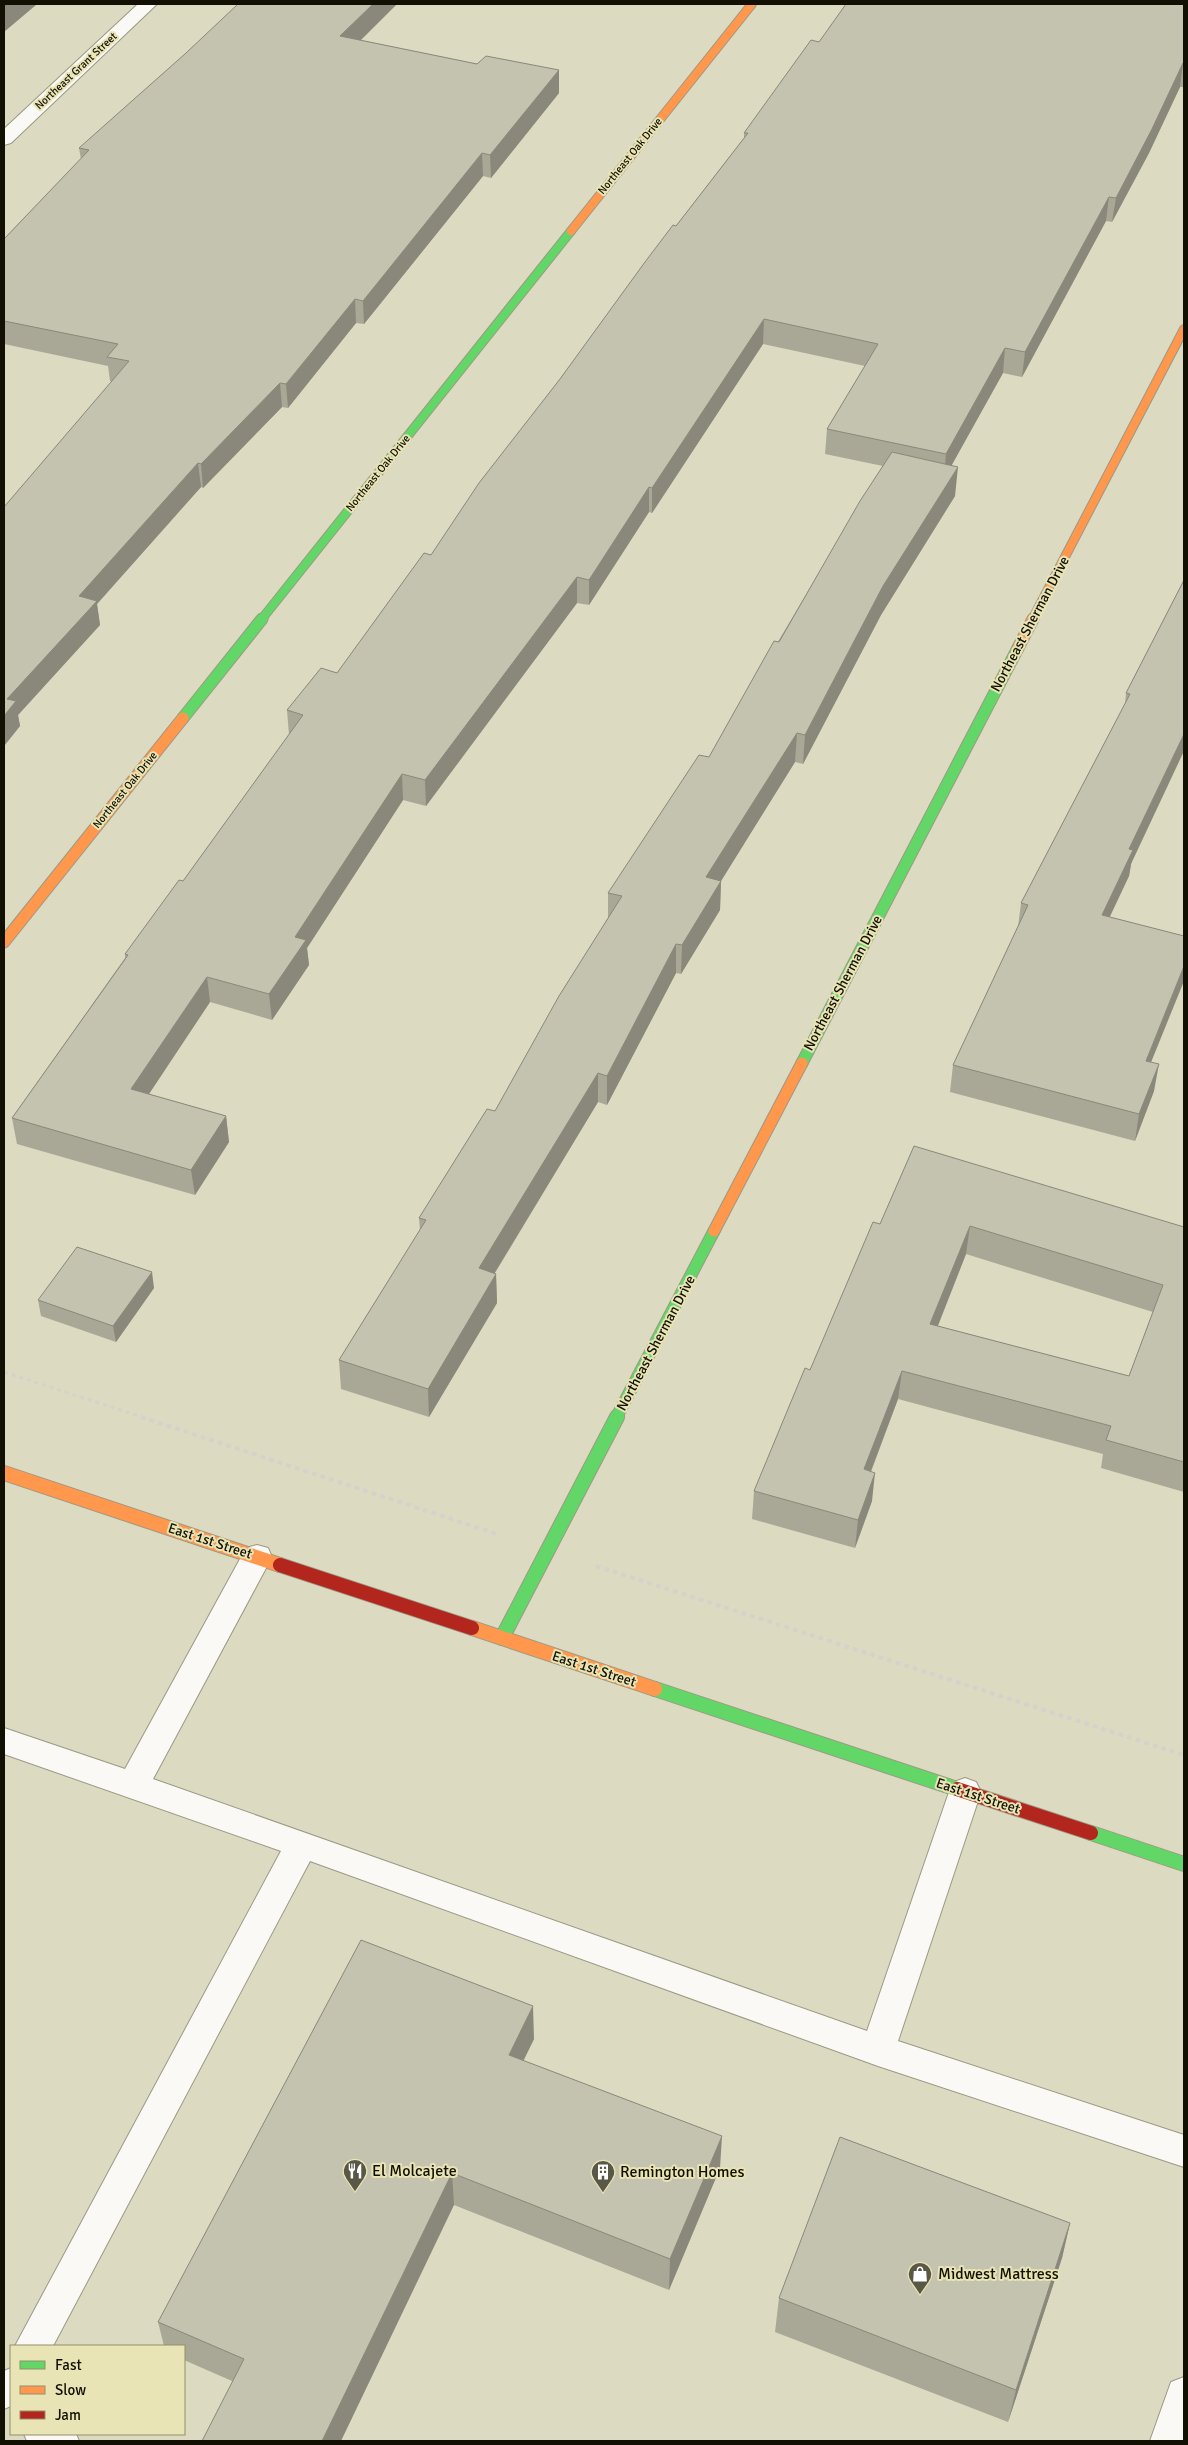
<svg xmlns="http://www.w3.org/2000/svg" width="1188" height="2445" viewBox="0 0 1188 2445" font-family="Signika,sans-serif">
	<rect width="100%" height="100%" fill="#dcdac1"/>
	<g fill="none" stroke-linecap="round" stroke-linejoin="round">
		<g stroke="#9b9985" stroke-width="2">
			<path id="lane" d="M 257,1545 L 268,1548 L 272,1557 L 153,1779 L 867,2031 L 949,1792 L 954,1782 L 965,1778 L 976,1782 L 981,1792 L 898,2041 L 1184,2135 L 1184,2167 L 878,2066 L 310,1861 L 53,2346 L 15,2346 L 281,1851 L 4,1754 L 4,1728 L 125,1769 L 246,1548 Z
				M 11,2368 L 11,2406 L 4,2409 L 4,2371 Z
				M 1184,2377 L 1184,2441 L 1150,2441 L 1171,2382 Z
				M 24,2434 L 76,2434 L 79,2441 L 27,2441 Z"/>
		</g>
		<g stroke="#9b9985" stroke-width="2">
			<path id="street" d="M 138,4 L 157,4 L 11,143 L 4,145 L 4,129 Z"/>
		</g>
		<g stroke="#9b9985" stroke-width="10">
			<path id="fast-far2" d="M 261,620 L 571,231"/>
		</g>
		<g stroke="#9b9985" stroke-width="13">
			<path id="fast-far1" d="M 183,718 L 262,619
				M 802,1063 L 1018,648
				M 616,1418 L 714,1231"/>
		</g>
		<g stroke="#9b9985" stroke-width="16">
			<path id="fast" d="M 502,1638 L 617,1417
				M 655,1689 L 957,1789
				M 1091,1833 L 1184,1864"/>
		</g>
		<g stroke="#9b9985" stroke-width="10">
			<path id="slow-far2" d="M 571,231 L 752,4
				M 1032,620 L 1184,329"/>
		</g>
		<g stroke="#9b9985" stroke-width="13">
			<path id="slow-far1" d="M 1018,648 L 1033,619
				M 4,942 L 183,718
				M 714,1231 L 802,1063"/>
		</g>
		<g stroke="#9b9985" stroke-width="16">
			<path id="slow" d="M 4,1473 L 280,1565
				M 472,1628 L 655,1689"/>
		</g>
		<g stroke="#9b9985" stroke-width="16">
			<path id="jam" d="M 280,1565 L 472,1628
				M 957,1789 L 1091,1833"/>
		</g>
		<path stroke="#d4d2ca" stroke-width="3" stroke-dasharray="4 4" stroke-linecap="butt" d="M 4,1372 L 145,1418"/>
		<path stroke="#d4d2ca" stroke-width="4" stroke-dasharray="4.5 4.5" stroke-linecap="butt" d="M 141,1417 L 500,1535
			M 596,1566 L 1184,1755"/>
		<use href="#lane" fill="#faf9f6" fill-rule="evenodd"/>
		<use href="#street" fill="#faf9f6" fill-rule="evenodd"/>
		<use href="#fast-far2" stroke="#63d668" stroke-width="8"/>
		<use href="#fast-far1" stroke="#63d668" stroke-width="11"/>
		<use href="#fast" stroke="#63d668" stroke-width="14"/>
		<use href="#slow-far2" stroke="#ff974d" stroke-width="8"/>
		<use href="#slow-far1" stroke="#ff974d" stroke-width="11"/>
		<use href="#slow" stroke="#ff974d" stroke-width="14"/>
		<use href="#jam" stroke="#b3261e" stroke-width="14"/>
	</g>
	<path fill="#a9a896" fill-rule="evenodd" d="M 397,4 L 360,40 L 477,64 L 559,70 L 559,93 L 491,178 L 483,176 L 364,324 L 356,323 L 288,408 L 282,407 L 203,488 L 201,487 L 97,604 L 100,625 L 18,715 L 20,726 L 4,746 L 112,381 L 110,381 L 108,366 L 4,344 L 4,239 L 81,159 L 79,148 Z
		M 1184,4 L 1184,87 L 1180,87 L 1149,153 L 1112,222 L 1106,221 L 1022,377 L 1003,373 L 951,466 L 955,496 L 881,615 L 803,764 L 795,762 L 721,881 L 720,910 L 681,974 L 676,973 L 607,1105 L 598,1102 L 495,1273 L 496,1274 L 497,1303 L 429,1417 L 341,1389 L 339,1360 L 420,1231 L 419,1218 L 495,1111 L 608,918 L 608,893 L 709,757 L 883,466 L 825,454 L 827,429 L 865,366 L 763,344 L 652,513 L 649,512 L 589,605 L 577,603 L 426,806 L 403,800 L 307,948 L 309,965 L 272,1020 L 210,1002 L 149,1094 L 226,1116 L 229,1142 L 195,1195 L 17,1144 L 12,1118 L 125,958 L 125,954 L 183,881 L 289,735 L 287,710 L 337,673 L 431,555 L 560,379 L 676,226 L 744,138 L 744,133 L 819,42 Z
		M 1184,580 L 1129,876 L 1109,917 L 1151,1062 L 1154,1091 L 1135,1141 L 950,1092 L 953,1065 L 1018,927 L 1021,903 L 1125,704 L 1126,693 Z
		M 880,1224 L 1184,1227 L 1184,1492 L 1101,1468 L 1103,1454 L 898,1399 L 871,1472 L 872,1501 L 855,1548 L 752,1519 L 754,1491 L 810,1370 ZM 966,1254 L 1153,1312 L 1129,1376 L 938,1326 Z
		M 154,1288 L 116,1342 L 41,1316 L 38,1300 Z
		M 534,2039 L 523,2061 L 720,2168 L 669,2290 L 454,2205 L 232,2381 L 184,2360 L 184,2346 L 164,2346 L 158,2322 Z
		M 1070,2223 L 1062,2258 L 1008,2422 L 775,2332 L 779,2298 Z"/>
	<path fill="#89887a" d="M 5,4 L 36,4 L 36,5 L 4,32 L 4,5 Z
		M 373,4 L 397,4 L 342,59 L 340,36 Z
		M 1183,63 L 1180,87 L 1149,153 L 1112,222 L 1116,198 Z
		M 559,70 L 559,93 L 491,178 L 490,155 Z
		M 482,153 L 483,176 L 364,324 L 363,301 Z
		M 1109,197 L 1106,221 L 1022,377 L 1025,352 Z
		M 355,299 L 356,323 L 288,408 L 286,384 Z
		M 764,319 L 763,344 L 652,513 L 652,488 Z
		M 1005,348 L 1003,373 L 944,479 L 946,454 Z
		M 280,383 L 282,407 L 203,488 L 201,464 Z
		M 198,463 L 201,487 L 97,604 L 100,625 L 18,715 L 20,726 L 4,746 L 4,716 L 7,699 L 79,596 Z
		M 958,467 L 955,496 L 881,615 L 803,764 L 805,735 L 883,586 Z
		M 649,487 L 649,512 L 589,605 L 589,580 Z
		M 577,577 L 577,603 L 426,806 L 425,780 Z
		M 797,733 L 795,762 L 721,881 L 720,910 L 681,974 L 682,945 L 706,877 Z
		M 1184,734 L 1184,751 L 1131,864 L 1129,876 L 1098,942 L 1102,915 L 1129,849 Z
		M 402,774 L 403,800 L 307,948 L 309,965 L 272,1020 L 269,994 L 295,937 Z
		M 676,944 L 676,973 L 607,1105 L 607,1076 Z
		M 1184,966 L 1184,981 L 1141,1087 L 1146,1061 Z
		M 207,977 L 210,1002 L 135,1115 L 131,1089 Z
		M 1159,1064 L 1154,1091 L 1135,1141 L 1139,1114 Z
		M 598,1073 L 598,1102 L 480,1297 L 479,1268 Z
		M 226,1116 L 229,1142 L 195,1195 L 191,1170 Z
		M 970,1226 L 966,1254 L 927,1353 L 930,1324 Z
		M 152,1272 L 154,1288 L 116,1342 L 113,1326 Z
		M 496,1274 L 497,1303 L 429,1417 L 428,1389 Z
		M 902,1371 L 898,1399 L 861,1497 L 864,1469 Z
		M 875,1473 L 872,1501 L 855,1548 L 858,1520 Z
		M 533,2006 L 534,2039 L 510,2088 L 509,2055 Z
		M 722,2136 L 720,2168 L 669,2290 L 670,2259 Z
		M 452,2173 L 454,2205 L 341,2441 L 322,2441 Z
		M 1070,2223 L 1062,2258 L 1008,2422 L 1016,2390 Z"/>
	<path fill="#c4c3af" stroke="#89887a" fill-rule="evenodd" d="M 238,4 L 373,4 L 340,36 L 477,64 L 486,56 L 559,70 L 490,155 L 482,153 L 363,301 L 355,299 L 286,384 L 280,383 L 201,464 L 198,463 L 79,596 L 97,601 L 7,699 L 16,701 L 4,716 L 4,507 L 129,361 L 107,357 L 118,344 L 4,321 L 4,239 L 89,150 L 79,148 L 186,53 Z
		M 846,4 L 1184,4 L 1184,63 L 1183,63 L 1152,129 L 1116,198 L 1109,197 L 1025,352 L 1005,348 L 946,454 L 827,429 L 878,344 L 764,319 L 652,488 L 649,487 L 589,580 L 577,577 L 425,780 L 402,774 L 295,937 L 306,940 L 269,994 L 207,977 L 131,1089 L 226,1116 L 191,1170 L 12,1118 L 128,955 L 125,954 L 179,880 L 183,881 L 303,715 L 287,710 L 321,668 L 337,673 L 424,553 L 431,555 L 479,483 L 560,379 L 645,262 L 673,225 L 676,226 L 748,133 L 744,133 L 811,40 L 819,42 Z
		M 892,452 L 958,467 L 883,586 L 805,735 L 797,733 L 706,877 L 721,881 L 682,945 L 676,944 L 607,1076 L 598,1073 L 479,1268 L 496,1274 L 428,1389 L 339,1360 L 426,1220 L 419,1218 L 487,1109 L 495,1111 L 559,996 L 622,896 L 608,893 L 699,755 L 709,757 L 774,641 L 779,642 L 860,501 Z
		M 1184,580 L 1184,734 L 1129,849 L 1133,850 L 1102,915 L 1184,936 L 1184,966 L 1146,1061 L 1159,1064 L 1139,1114 L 953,1065 L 1028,905 L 1021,903 L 1130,694 L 1126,693 Z
		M 914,1146 L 1184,1227 L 1184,1462 L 1106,1440 L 1111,1426 L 902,1371 L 864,1469 L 875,1473 L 858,1520 L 754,1491 L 805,1368 L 810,1370 L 873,1222 L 880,1224 ZM 970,1226 L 1163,1285 L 1129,1376 L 930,1324 Z
		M 77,1247 L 152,1272 L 113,1326 L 38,1300 Z
		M 361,1940 L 533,2006 L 509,2055 L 722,2136 L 670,2259 L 452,2173 L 322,2441 L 202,2441 L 244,2359 L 158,2322 Z
		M 840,2137 L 1070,2223 L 1016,2390 L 779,2298 Z"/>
	<defs>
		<g id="restaurant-pin" transform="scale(1.25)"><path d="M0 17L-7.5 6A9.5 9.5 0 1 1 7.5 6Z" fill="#595745" stroke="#e8e4b5"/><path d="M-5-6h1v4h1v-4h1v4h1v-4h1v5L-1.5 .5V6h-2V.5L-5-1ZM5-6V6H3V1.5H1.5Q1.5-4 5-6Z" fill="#fff"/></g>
		<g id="building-pin" transform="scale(1.25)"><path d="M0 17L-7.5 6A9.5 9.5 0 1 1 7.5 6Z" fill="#595745" stroke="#e8e4b5"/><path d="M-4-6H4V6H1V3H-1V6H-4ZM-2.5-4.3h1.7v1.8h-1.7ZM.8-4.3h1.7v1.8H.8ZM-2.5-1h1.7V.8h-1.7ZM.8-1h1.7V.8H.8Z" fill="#fff"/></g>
		<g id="shop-pin" transform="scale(1.25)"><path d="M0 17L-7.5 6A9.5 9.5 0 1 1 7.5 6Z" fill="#595745" stroke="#e8e4b5"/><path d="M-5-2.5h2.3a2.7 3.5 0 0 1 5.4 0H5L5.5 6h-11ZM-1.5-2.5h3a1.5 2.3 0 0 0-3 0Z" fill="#fff"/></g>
	</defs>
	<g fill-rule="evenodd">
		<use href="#restaurant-pin" x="355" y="2171"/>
		<use href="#building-pin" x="603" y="2172"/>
		<use href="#shop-pin" x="920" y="2274"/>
	</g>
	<g text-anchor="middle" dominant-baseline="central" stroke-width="4" stroke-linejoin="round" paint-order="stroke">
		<g font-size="11" fill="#121002" stroke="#e8e4b5">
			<text transform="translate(76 71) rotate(-43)">Northeast Grant Street</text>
			<text transform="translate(630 156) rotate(-51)">Northeast Oak Drive</text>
			<text transform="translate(378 473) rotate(-51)">Northeast Oak Drive</text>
			<text transform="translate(125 790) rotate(-51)">Northeast Oak Drive</text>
		</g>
		<g font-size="14" fill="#121002" stroke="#e8e4b5">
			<text transform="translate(1030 624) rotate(-62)">Northeast Sherman Drive</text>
			<text transform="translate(843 983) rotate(-62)">Northeast Sherman Drive</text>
			<text transform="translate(656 1343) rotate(-62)">Northeast Sherman Drive</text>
			<text transform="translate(210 1541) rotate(18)">East 1st Street</text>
			<text transform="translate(594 1669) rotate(18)">East 1st Street</text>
			<text transform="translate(978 1796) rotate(18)">East 1st Street</text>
		</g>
		<g font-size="16" fill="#121002" stroke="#e8e4b5" text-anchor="start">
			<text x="372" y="2171">El Molcajete</text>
			<text x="620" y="2172">Remington Homes</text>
			<text x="938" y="2274">Midwest Mattress</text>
		</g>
	</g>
	<rect width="1188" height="2445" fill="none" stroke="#121002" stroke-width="10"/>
	<rect x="10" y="2345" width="175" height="90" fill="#e8e4b5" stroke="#928f6d"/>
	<rect x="20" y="2361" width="25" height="8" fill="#63d668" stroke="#928f6d"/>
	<text x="55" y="2370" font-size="15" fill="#121002">Fast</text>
	<rect x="20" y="2386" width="25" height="8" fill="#ff974d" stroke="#928f6d"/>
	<text x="55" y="2395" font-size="15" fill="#121002">Slow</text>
	<rect x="20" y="2411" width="25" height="8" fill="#b3261e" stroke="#928f6d"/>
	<text x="55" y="2420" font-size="15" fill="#121002">Jam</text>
</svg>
